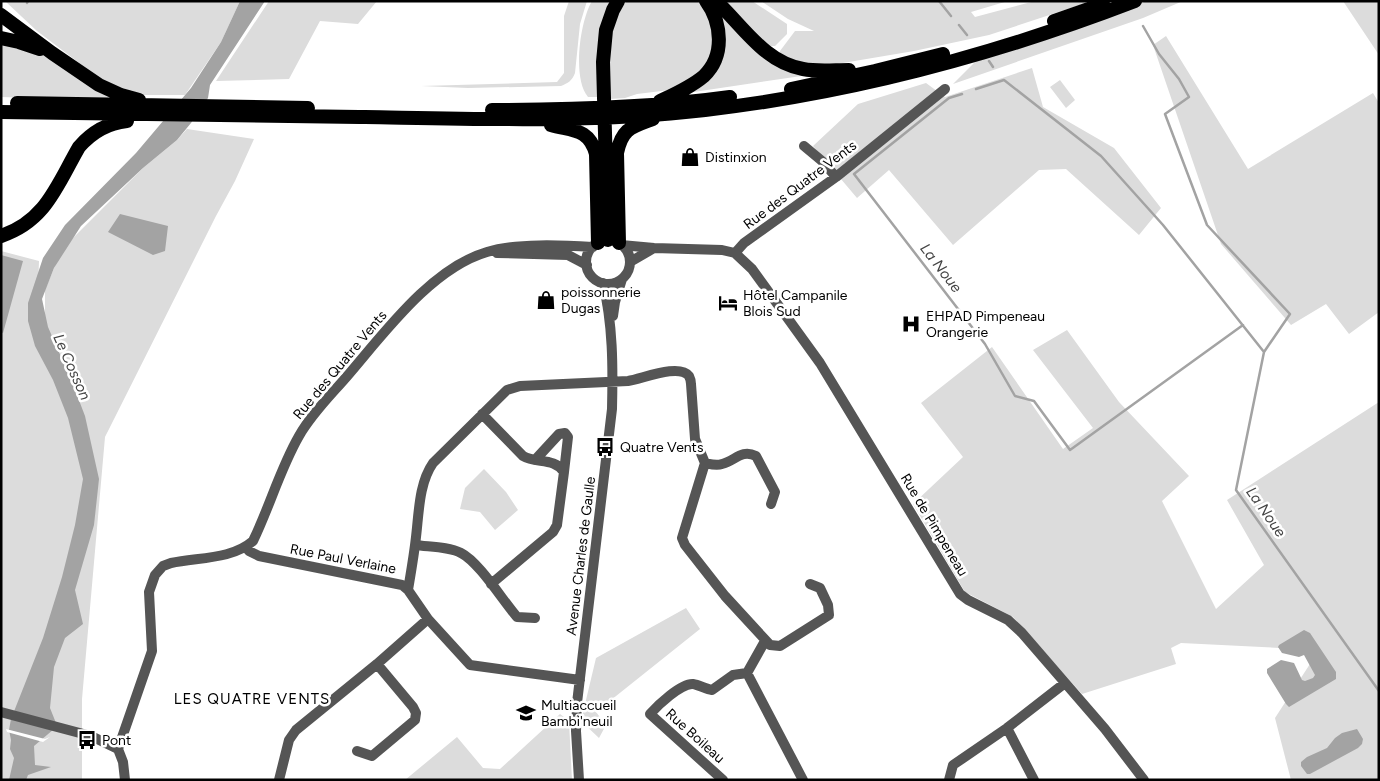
<svg xmlns="http://www.w3.org/2000/svg" width="1380" height="781" viewBox="0 0 1380 781" font-family="Figtree,sans-serif">
	<rect width="100%" height="100%" fill="#fff"/>
	<path fill="#dcdcdc" d="M 5,1 L 240,1 L 221,42 L 185,95 L 142,95 L 103,81 L 37,31 Z
		M 269,1 L 377,1 L 358,24 L 320,21 L 289,79 L 216,81 Z
		M 569,1 L 587,1 L 580,24 L 575,73 C 572,81 568,83 561,86 L 468,88 L 421,86 L 557,82 L 564,73 L 564,16 Z
		M 592,1 L 611,1 C 594,29 599,66 598,97 L 588,97 C 572,78 580,21 592,1 Z
		M 627,1 L 700,1 L 714,30 L 710,61 L 696,80 L 678,89 L 637,94 L 625,98 L 610,99 C 609,70 606,23 627,1 Z
		M 721,1 L 752,1 L 787,24 L 787,34 L 775,46 L 766,46 Z
		M 761,1 L 1008,1 L 971,12 L 975,17 L 1035,1 L 1092,1 L 989,35 L 914,51 L 825,66 L 789,60 L 780,55 L 780,51 L 795,31 L 814,31 L 788,19 Z
		M 1147,1 L 1183,1 L 1143,18 L 953,84 L 976,61 L 1086,25 Z
		M 1343,1 L 1379,1 L 1379,55 Z
		M 713,7 L 759,49 L 815,74 L 687,93 L 715,67 Z
		M 1166,36 L 1248,169 L 1373,93 L 1379,103 L 1379,312 L 1349,334 L 1326,304 L 1291,325 L 1221,244 L 1153,45 Z
		M 1,42 L 43,54 L 123,101 L 1,97 Z
		M 1032,68 L 1043,107 L 1114,148 L 1161,208 L 1139,235 L 1066,169 L 1039,170 L 953,245 L 889,170 L 857,198 L 813,146 L 858,104 L 926,83 L 945,97 Z
		M 1060,80 L 1075,100 L 1066,108 L 1050,87 Z
		M 187,129 L 254,139 L 235,181 L 216,216 L 105,437 L 82,699 L 82,780 L 1,780 L 1,251 L 39,261 L 37,316 L 45,348 L 45,290 L 62,249 L 143,168 L 177,140 Z
		M 1067,330 L 1119,402 L 1189,476 L 1162,501 L 1216,609 L 1264,565 L 1227,500 L 1379,402 L 1379,780 L 1291,780 L 1275,718 L 1319,650 L 1181,643 L 1171,648 L 1176,664 L 1082,694 L 1013,617 L 965,592 L 913,504 L 963,457 L 921,403 L 992,347 L 1063,449 L 1093,428 L 1033,350 Z
		M 484,469 L 506,492 L 518,510 L 495,530 L 480,512 L 460,509 L 465,488 Z
		M 686,608 L 700,629 L 596,712 L 606,725 L 599,738 L 581,721 L 596,658 Z
		M 560,714 L 569,721 L 572,780 L 405,780 L 457,737 L 483,768 L 500,769 Z"/>
	<path fill="#a3a3a3" d="M 240,1 L 265,1 L 210,85 L 208,98 L 191,123 L 177,140 L 143,168 L 81,226 L 54,268 L 42,299 L 48,327 L 72,382 L 85,416 L 99,479 L 94,525 L 75,590 L 83,624 L 65,638 L 54,667 L 50,708 L 56,723 L 54,729 L 34,746 L 35,765 L 51,767 L 28,775 L 26,780 L 9,780 L 14,758 L 10,749 L 11,740 L 9,730 L 11,719 L 43,638 L 62,577 L 75,525 L 83,479 L 68,418 L 53,380 L 35,346 L 28,321 L 28,303 L 43,258 L 65,225 L 136,153 L 191,88 L 221,42 Z
		M 120,214 L 168,226 L 165,251 L 153,255 L 108,232 Z
		M 1,255 L 23,261 L 3,333 L 1,332 Z
		M 1304,630 L 1310,633 L 1336,672 L 1336,679 L 1289,707 L 1286,704 L 1267,673 L 1267,669 L 1281,660 L 1294,663 L 1302,680 L 1305,681 L 1313,678 L 1315,675 L 1304,655 L 1299,657 L 1282,653 L 1278,647 L 1279,645 Z
		M 1357,729 L 1363,739 L 1362,744 L 1358,748 L 1310,774 L 1307,774 L 1301,766 L 1301,762 L 1307,757 L 1327,748 L 1335,738 L 1342,733 Z"/>
	<path fill="#fff" d="M 6,729 L 45,739 L 50,737 L 43,742 L 7,732 Z"/>
	<g fill="none" stroke-linecap="round" stroke-linejoin="round">
		<path stroke="#a3a3a3" stroke-width="2.5" d="M 939,1 L 951,16
			M 27,3 L 28,1
			M 959,25 L 967,35
			M 1143,26 L 1159,54 L 1179,79 L 1189,97 L 1165,114 L 1207,225 L 1290,314 L 1264,352
			M 989,61 L 993,67
			M 976,89 L 1004,80 L 1101,156 L 1163,225 L 1264,352 L 1236,490 L 1379,691
			M 962,94 L 949,98 L 854,174 L 985,344 L 1015,396 L 1034,401 L 1070,450 L 1243,325"/>
		<path stroke="#555" stroke-width="10" d="M 804,146 L 822,161 L 836,177
			M586 262a22 22 0 1 1 44 0a22 22 0 1 1-44 0Z
			M 621,245 L 654,248 L 722,250 L 735,253 L 752,269 L 820,363 L 960,594 L 968,600 L 1008,620 L 1022,633 L 1105,729 L 1144,780
			M 497,253 L 568,255 L 587,265
			M 735,253 L 744,243 L 836,177 L 945,89
			M 630,262 L 654,248
			M 613,316 L 615,302 L 622,279
			M 482,414 L 523,456 C 536,464 554,457 564,472 L 557,525 L 553,532 L 491,584
			M 535,460 L 559,434 L 565,433 L 568,437 L 564,472
			M 705,463 C 710,464 716,466 722,464 C 735,461 741,449 756,456 L 775,492 L 771,504
			M 415,545 C 429,547 448,546 461,553 C 479,562 503,601 517,617 L 535,618
			M 246,547 L 249,551 L 259,556 L 402,585 L 408,590 L 428,619 L 470,665 L 580,680
			M 408,590 C 411,572 414,555 416,537 C 419,512 419,483 433,463 L 507,390 L 520,386 L 628,381 C 642,379 679,363 689,376 C 690,378 691,381 691,384 L 695,439 L 705,463 L 682,538 L 685,545 L 725,596 L 770,645 L 780,646 L 829,615 L 828,605 L 820,588 L 810,584
			M 747,673 L 803,780
			M 1,712 L 91,736 L 118,749
			M 1007,728 L 1034,780
			M 118,749 L 152,651 L 149,592 L 155,575 L 163,566 L 171,563 C 198,557 231,560 253,541 C 270,506 280,469 299,436 C 312,413 332,394 349,374 C 385,332 432,268 487,252 C 517,243 561,245 593,247
			M 118,749 L 123,762 L 125,780
			M 357,751 L 372,756 L 415,720 L 416,713 L 413,707 L 377,664
			M 279,780 L 289,740 L 296,730 L 377,664 L 428,619
			M 579,780 L 576,731 L 577,703 L 612,409 C 613,367 613,324 603,283
			M 723,780 L 650,714 C 657,706 681,683 693,684 C 699,685 706,689 712,690 L 733,675 L 747,673 L 765,641
			M 949,780 L 953,765 L 1007,728 L 1065,683"/>
		<path stroke="#000" stroke-width="14" d="M 716,1 C 743,26 764,62 803,69 C 818,72 834,70 849,70
			M 1,15 L 52,53 L 99,85 L 121,95 L 139,100
			M 1054,21 L 1103,4
			M 1,38 L 19,42 L 40,49
			M 791,89 L 875,71 L 943,54
			M 660,101 C 675,94 691,87 704,76 C 725,56 722,23 706,1
			M 17,103 L 308,108
			M 492,110 C 571,110 651,108 730,97
			M 1,112 C 123,114 244,115 365,117 C 479,119 592,123 705,110 C 853,93 997,54 1135,1
			M 551,125 C 572,131 589,128 596,154 L 598,243
			M 1,236 C 46,221 57,185 79,147 C 92,132 107,123 127,121
			M 608,240 L 603,62 L 606,30 L 613,10 L 618,1
			M 619,243 L 617,153 C 622,128 632,127 653,119"/>
	</g>
	<defs>
		<g id="shop-bare" transform="scale(1.5)"><path d="M-5-2.5h2.3a2.7 3.5 0 0 1 5.4 0H5L5.5 6h-11ZM-1.5-2.5h3a1.5 2.3 0 0 0-3 0Z" fill="#000" stroke="#fff" stroke-width="2.5" paint-order="stroke"/></g>
		<g id="hotel-bare" transform="scale(1.5)"><path d="M-6-4.5h1.5V1H6V5H4.5V3h-9V5H-6ZM-4 0a1.8 1.8 0 1 1 3.6 0ZM.5 0V-2.5h3Q6-2.5 6 0Z" fill="#000" stroke="#fff" stroke-width="2.5" paint-order="stroke"/></g>
		<g id="hospital-bare" transform="scale(1.5)"><path d="M-5-5h3v3.5h4V-5h3V5h-3V1.5h-4V5h-3Z" fill="#000" stroke="#fff" stroke-width="2.5" paint-order="stroke"/></g>
		<g id="bus-bare" transform="scale(1.5)"><path d="M-5-6H5V4H4V6H2V4H-2V6H-4V4H-5ZM-3.5-4V0h7V-4ZM-3.5 1.2v1.5H-2V1.2ZM2 1.2v1.5H3.5V1.2Z" fill="#000" stroke="#fff" stroke-width="2.5" paint-order="stroke"/></g>
		<g id="school-bare" transform="scale(1.5)"><path d="M0-5L7-2L0 1L-7-2ZM-4 1L0 2.5L4 1V4Q0 6-4 4Z" fill="#000" stroke="#fff" stroke-width="2.5" paint-order="stroke"/></g>
	</defs>
	<g fill-rule="evenodd">
		<use href="#shop-bare" x="690" y="157"/>
		<use href="#shop-bare" x="546" y="300"/>
		<use href="#hotel-bare" x="728" y="303"/>
		<use href="#hospital-bare" x="911" y="324"/>
		<use href="#bus-bare" x="605" y="447"/>
		<use href="#school-bare" x="526" y="713"/>
		<use href="#bus-bare" x="87" y="740"/>
	</g>
	<g text-anchor="middle" dominant-baseline="central" stroke-width="5" stroke-linejoin="round" paint-order="stroke">
		<g font-size="14" fill="#000" stroke="#fff" text-anchor="start">
			<text x="705" y="157">Distinxion</text>
			<text x="561" y="292">poissonnerie<tspan x="561" dy="16">Dugas</tspan></text>
			<text x="743" y="295">Hôtel Campanile<tspan x="743" dy="16">Blois Sud</tspan></text>
			<text x="926" y="316">EHPAD Pimpeneau<tspan x="926" dy="16">Orangerie</tspan></text>
			<text x="620" y="447">Quatre Vents</text>
			<text x="541" y="705">Multiaccueil<tspan x="541" dy="16">Bambi'neuil</tspan></text>
			<text x="102" y="740">Pont</text>
		</g>
		<g font-size="14" fill="#000" stroke="#fff">
			<text transform="translate(800 185) rotate(-37)">Rue des Quatre Vents</text>
			<text transform="translate(340 365) rotate(-50)">Rue des Quatre Vents</text>
			<text transform="translate(934 525) rotate(59)">Rue de Pimpeneau</text>
			<text transform="translate(581 556) rotate(-83)">Avenue Charles de Gaulle</text>
			<text transform="translate(343 559) rotate(11)">Rue Paul Verlaine</text>
			<text transform="translate(695 736) rotate(42)">Rue Boileau</text>
		</g>
		<g font-size="15" font-style="italic" fill="#444" stroke="#fff">
			<text transform="translate(941 268) rotate(52)">La Noue</text>
			<text transform="translate(72 367) rotate(66)">Le Cosson</text>
			<text transform="translate(1266 512) rotate(55)">La Noue</text>
		</g>
		<g font-size="15" letter-spacing="1" fill="#000" stroke="#fff">
			<text x="252" y="699">LES QUATRE VENTS</text>
		</g>
	</g>
	<rect width="1380" height="781" fill="none" stroke="#000000" stroke-width="5"/>
</svg>
